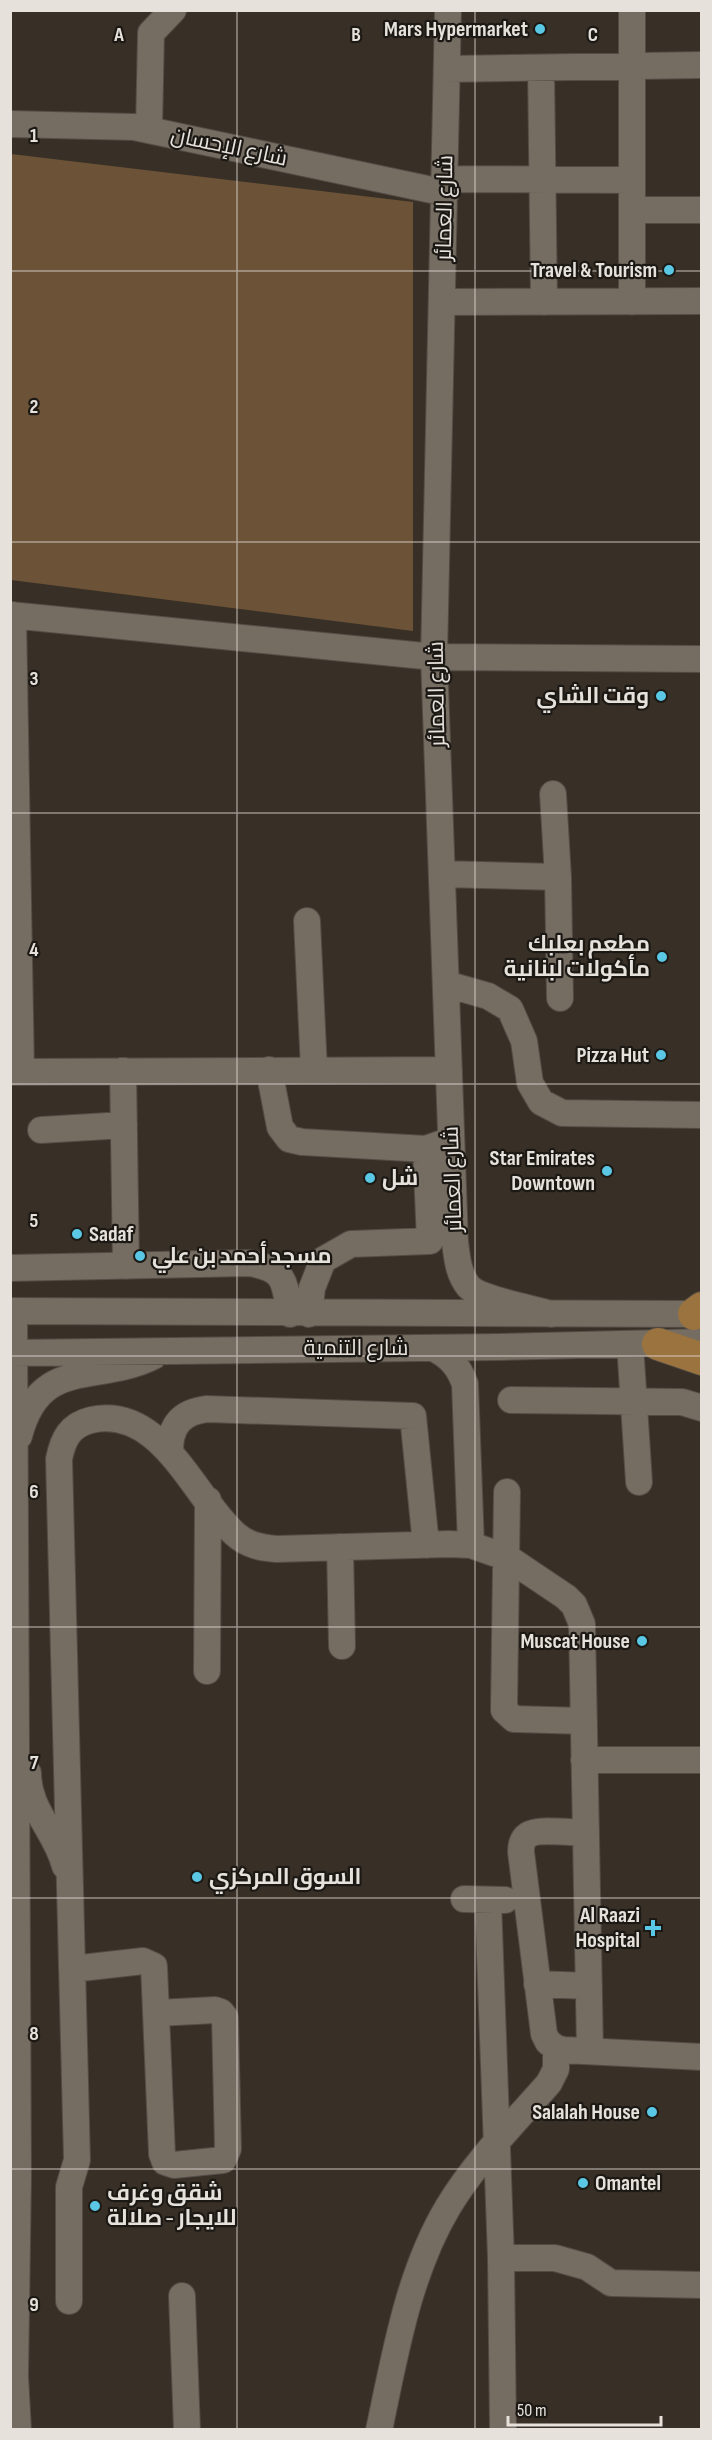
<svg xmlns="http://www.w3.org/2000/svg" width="712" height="2440" viewBox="0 0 712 2440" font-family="'Sofia Sans Condensed',Cairo,sans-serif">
	<rect width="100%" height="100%" fill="#383027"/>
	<path fill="#6c5337" d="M 11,154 L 413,202 L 413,631 L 11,580 Z"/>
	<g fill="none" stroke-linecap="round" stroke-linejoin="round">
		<g stroke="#534c45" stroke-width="28">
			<path id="minor" d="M 448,10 L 434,657 L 455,1242 C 457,1257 458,1274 469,1287 C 480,1299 532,1308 551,1314
				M 632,10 L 632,302
				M 541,68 L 544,302
				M 447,69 L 702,65
				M 10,124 L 134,127 L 446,193
				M 149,130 L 151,33 L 173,10
				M 445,179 L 632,180
				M 632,210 L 702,210
				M 443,302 L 702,301
				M 10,615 L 434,657 L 702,659
				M 13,615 L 21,1072
				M 553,794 L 558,877 L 560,998
				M 442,874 L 558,877
				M 307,921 L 314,1070
				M 446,984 L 488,996 L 510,1009 L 524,1041 L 530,1083 L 541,1102 L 562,1113 L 702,1115
				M 269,1070 L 280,1127 L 289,1139 L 302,1142 L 426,1149
				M 123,1071 L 126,1266
				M 10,1072 L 449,1070
				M 41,1130 L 124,1125
				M 10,1268 L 249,1263 C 286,1269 284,1281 290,1314
				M 10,1311 L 702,1314
				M 14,1311 L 18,2178 L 15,2376 L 18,2430
				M 309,1314 L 312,1288 L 323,1260 L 351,1244 L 430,1241 L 426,1149 L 451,1140
				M 630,1344 L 639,1482
				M 433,1348 C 450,1356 459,1367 465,1384 L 471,1545
				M 10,1353 L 499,1347 L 702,1342
				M 511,1400 L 682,1402 L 702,1408
				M 19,1436 C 40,1355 97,1385 154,1356
				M 170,1451 C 170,1425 182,1412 207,1409 L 413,1416 L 426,1545
				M 507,1492 L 504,1710 L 514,1719 L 584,1721
				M 340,1547 L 342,1646
				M 207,1671 L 208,1500
				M 584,1760 L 702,1760
				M 28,1773 C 28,1810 56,1831 65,1866
				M 586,1833 C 573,1833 538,1828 528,1835 C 522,1839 521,1845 521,1852 L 544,2034 L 548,2042 L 556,2048 L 564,2050 L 702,2057
				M 464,1899 L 505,1900
				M 488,1900 L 501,2258 L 503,2430
				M 72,1969 L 143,1961 L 154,1966 L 162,2154 L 165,2162 L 174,2165 L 223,2160 L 228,2149 L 225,2017 L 221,2012 L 215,2010 L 158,2013
				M 537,1984 L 589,1986
				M 501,2258 L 555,2258 L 587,2267 L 611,2283 L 702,2285
				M 182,2296 L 187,2430
				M 69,2301 L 69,2187 L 77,2160 L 59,1459 C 63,1439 70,1425 91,1420 C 161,1404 194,1498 235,1534 C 247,1545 261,1548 277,1549 L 449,1544 L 471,1545 L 508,1558 L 566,1597 L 574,1605 L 582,1624 L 590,2051
				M 379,2430 C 395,2355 408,2274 448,2207 C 475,2162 514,2123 549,2083 L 556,2069 L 556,2048"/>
		</g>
		<g stroke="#534c45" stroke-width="34">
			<path id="major" d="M 694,1314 L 702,1308
				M 658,1344 L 702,1359"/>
		</g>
		<use href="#minor" stroke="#756c62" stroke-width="26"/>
		<use href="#major" stroke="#9b733f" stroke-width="32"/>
	</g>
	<path fill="none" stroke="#e7e1dc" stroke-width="1.5" stroke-opacity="0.55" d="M 237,10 L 237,2430M 475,10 L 475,2430M 10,271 L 702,271M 10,542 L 702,542M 10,813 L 702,813M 10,1084 L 702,1084M 10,1356 L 702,1356M 10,1627 L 702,1627M 10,1898 L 702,1898M 10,2169 L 702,2169"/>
	<g fill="#5ac8e5" stroke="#1c1915" stroke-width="2">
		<circle cx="540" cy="29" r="6"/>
		<circle cx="669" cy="270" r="6"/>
		<circle cx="661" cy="696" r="6"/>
		<circle cx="662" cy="957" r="6"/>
		<circle cx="661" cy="1055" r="6"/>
		<circle cx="607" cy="1171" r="6"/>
		<circle cx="370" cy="1178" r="6"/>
		<circle cx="77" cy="1234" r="6"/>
		<circle cx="140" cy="1256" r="6"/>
		<circle cx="642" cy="1641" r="6"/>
		<circle cx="197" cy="1877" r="6"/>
		<path d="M650 1919h6v6h6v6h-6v6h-6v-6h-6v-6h6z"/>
		<circle cx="652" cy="2112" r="6"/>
		<circle cx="583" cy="2183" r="6"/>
		<circle cx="95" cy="2206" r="6"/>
	</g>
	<g text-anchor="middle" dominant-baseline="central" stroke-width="4.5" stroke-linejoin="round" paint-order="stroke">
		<g font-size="22" font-weight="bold" fill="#e7e1dc" stroke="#1c1915" text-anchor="end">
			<text x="528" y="29">Mars Hypermarket</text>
			<text x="657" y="270">Travel &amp; Tourism</text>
			<text x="649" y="696">وقت الشاي</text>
			<text x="650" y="944">مطعم بعلبك<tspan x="650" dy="25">مأكولات لبنانية</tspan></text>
			<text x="649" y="1055">Pizza Hut</text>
			<text x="595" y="1158">Star Emirates<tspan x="595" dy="25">Downtown</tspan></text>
			<text x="382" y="1178" text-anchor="start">شل</text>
			<text x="89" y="1234" text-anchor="start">Sadaf</text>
			<text x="152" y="1256" text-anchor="start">مسجد أحمد بن علي</text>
			<text x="630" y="1641">Muscat House</text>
			<text x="209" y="1877" text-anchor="start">السوق المركزي</text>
			<text x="640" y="1915">Al Raazi<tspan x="640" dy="25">Hospital</tspan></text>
			<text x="640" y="2112">Salalah House</text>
			<text x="595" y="2183" text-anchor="start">Omantel</text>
			<text x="107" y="2193" text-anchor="start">شقق وغرف<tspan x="107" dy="25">للايجار - صلالة</tspan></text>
		</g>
		<g font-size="22" fill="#e7e1dc" stroke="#1c1915">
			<text transform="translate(229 147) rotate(12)">شارع الإحسان</text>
			<text transform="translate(445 208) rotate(-89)">شارع العمائر</text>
			<text transform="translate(437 694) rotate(-91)">شارع العمائر</text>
			<text transform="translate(453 1179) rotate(-92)">شارع العمائر</text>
			<text x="356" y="1348">شارع التنمية</text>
		</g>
	</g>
	<g font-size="20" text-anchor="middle" font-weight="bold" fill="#e7e1dc" stroke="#1c1915" stroke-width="4.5" stroke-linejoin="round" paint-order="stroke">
		<text x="119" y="41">A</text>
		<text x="356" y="41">B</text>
		<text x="593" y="41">C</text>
		<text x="34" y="142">1</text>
		<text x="34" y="413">2</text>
		<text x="34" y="685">3</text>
		<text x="34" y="956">4</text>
		<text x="34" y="1227">5</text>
		<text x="34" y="1498">6</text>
		<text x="34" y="1769">7</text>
		<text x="34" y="2040">8</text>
		<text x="34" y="2311">9</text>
	</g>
	<rect width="712" height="2440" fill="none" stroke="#e7e1dc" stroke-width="24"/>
	<path d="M508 2416v9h153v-9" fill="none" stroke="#e7e1dc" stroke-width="3"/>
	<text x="517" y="2416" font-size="18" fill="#e7e1dc" stroke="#1c1915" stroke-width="4.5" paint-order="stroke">50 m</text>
</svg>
